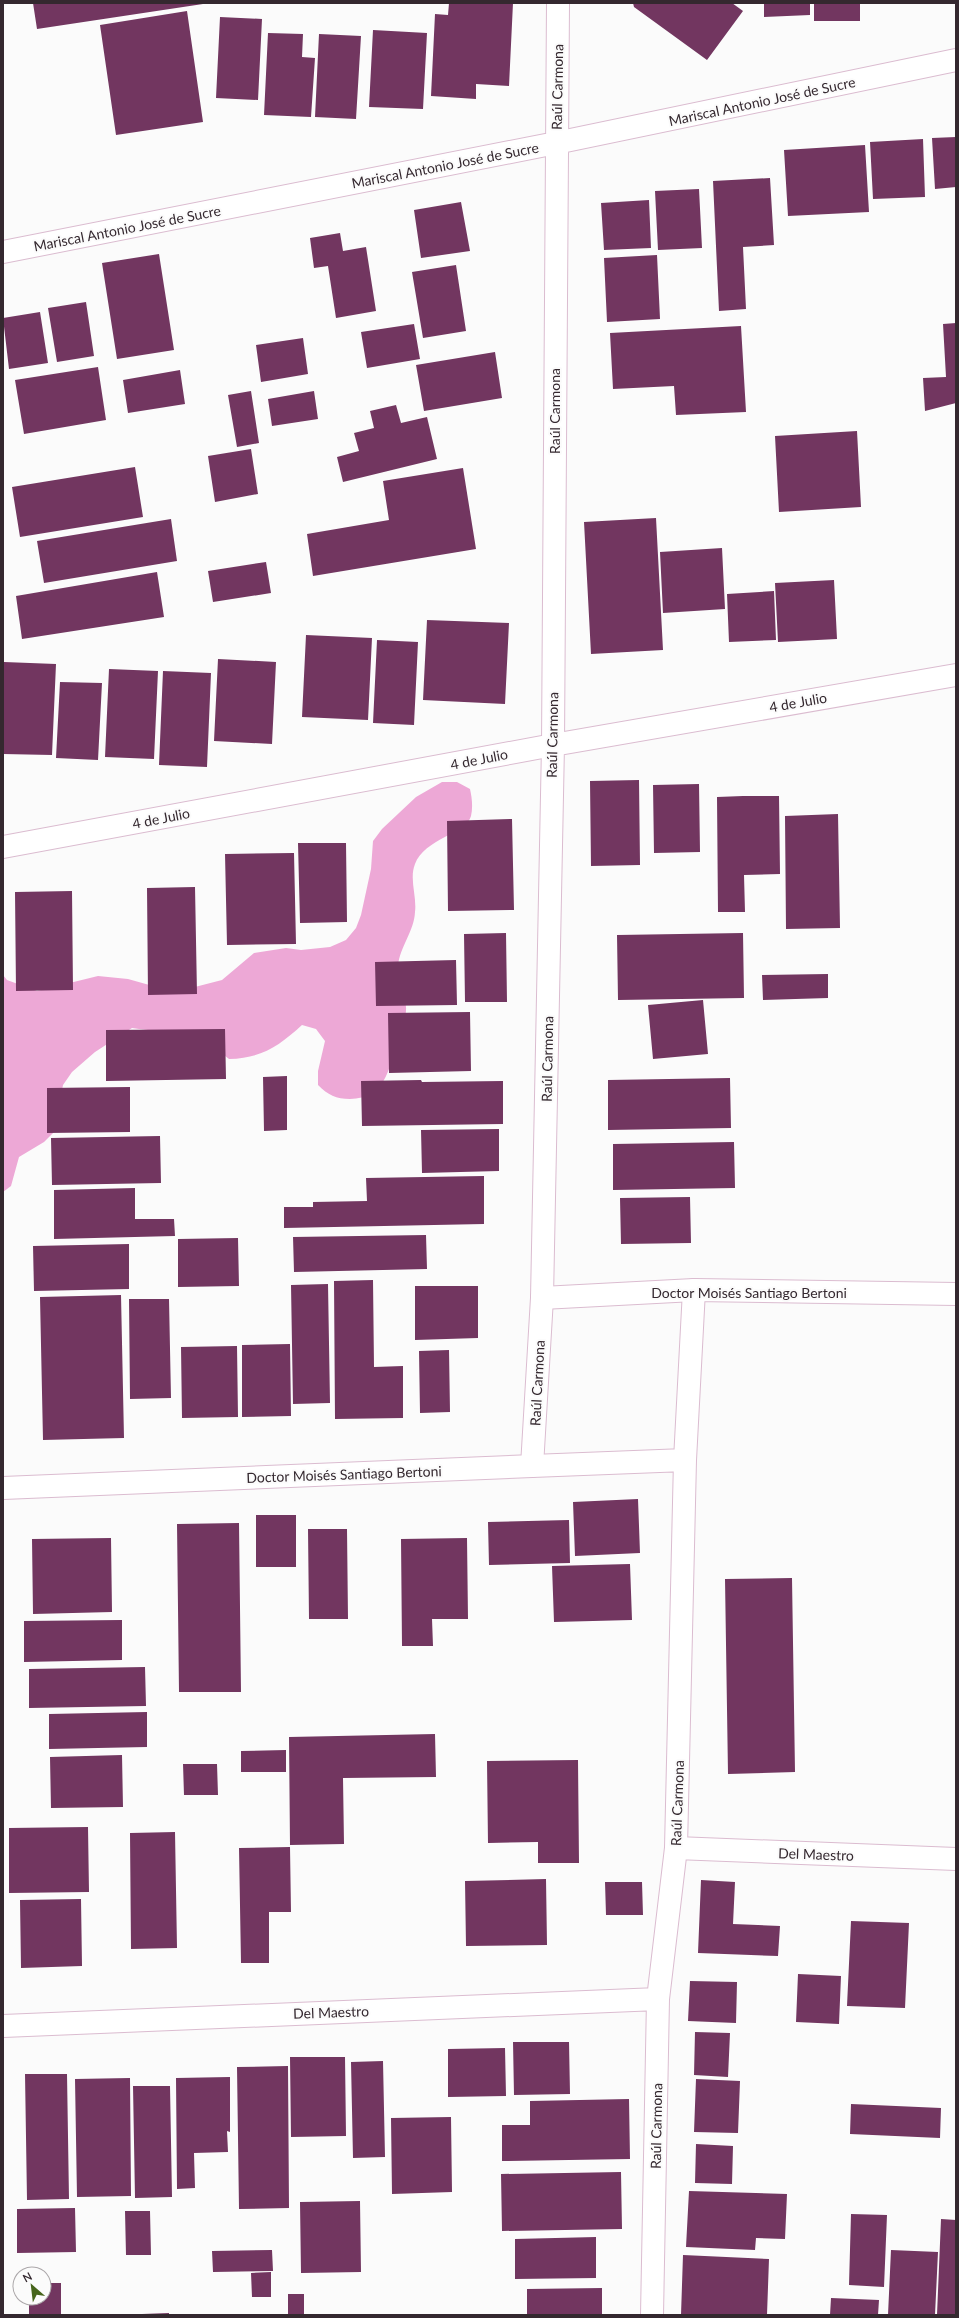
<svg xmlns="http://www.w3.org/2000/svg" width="959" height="2318" viewBox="0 0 959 2318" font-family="Lato,sans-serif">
	<rect width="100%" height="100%" fill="#fbfbfb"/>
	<path fill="#eda8d6" d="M 442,782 L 457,782 L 470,789 C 472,798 473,807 471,816 C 467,833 424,839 415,864 C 409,879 417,896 415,912 C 414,932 400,946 398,966 C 397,982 407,998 406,1010 C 406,1020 400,1032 397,1042 C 389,1070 385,1098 350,1099 C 336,1099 328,1095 318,1085 L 318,1071 L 325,1041 L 316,1029 L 302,1025 C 279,1046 262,1058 229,1059 C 199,1033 170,1033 132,1028 L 95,1052 L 72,1072 L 63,1085 L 54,1132 L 44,1142 L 19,1157 L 11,1186 L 3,1192 L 3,975 L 7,980 L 37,991 L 98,976 L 128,979 L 160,988 L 191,988 L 222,980 L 254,953 L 286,948 L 301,950 L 330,947 L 346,940 L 356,928 L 361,915 L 371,869 L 373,841 L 382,829 L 416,797 Z"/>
	<path fill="#723660" d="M 33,3 L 203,3 L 203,4 L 37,29 Z
		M 449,3 L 513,3 L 509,86 L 476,84 L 476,99 L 431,96 L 435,14 L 448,15 Z
		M 633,3 L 732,3 L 743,11 L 707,60 L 634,7 Z
		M 764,3 L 810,3 L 810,15 L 764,17 Z
		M 814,3 L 860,3 L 860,21 L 814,21 Z
		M 187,11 L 203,122 L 116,135 L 100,25 Z
		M 220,17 L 262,19 L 258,100 L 216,98 Z
		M 373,30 L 427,33 L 423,109 L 369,107 Z
		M 268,33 L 303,34 L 302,57 L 315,58 L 311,117 L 264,115 Z
		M 319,34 L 361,36 L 356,119 L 315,117 Z
		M 956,137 L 956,187 L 935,189 L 932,138 Z
		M 923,139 L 925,197 L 873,199 L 870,142 Z
		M 865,145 L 869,212 L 788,216 L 784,150 Z
		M 770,178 L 774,245 L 743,247 L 746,309 L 719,311 L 713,181 Z
		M 699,189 L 702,248 L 658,250 L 655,191 Z
		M 649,200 L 651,248 L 604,250 L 601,203 Z
		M 461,202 L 470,251 L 421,258 L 414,210 Z
		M 340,233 L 343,251 L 366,247 L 376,311 L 336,318 L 328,266 L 314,268 L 310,238 Z
		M 159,254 L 174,350 L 117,359 L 102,263 Z
		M 657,255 L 660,319 L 607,322 L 604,258 Z
		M 456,265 L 466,331 L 423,338 L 412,272 Z
		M 86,302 L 94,356 L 57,362 L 48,308 Z
		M 40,312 L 48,363 L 9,369 L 3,318 Z
		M 956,323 L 956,403 L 925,411 L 923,378 L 946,377 L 943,324 Z
		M 414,324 L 420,359 L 367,368 L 361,332 Z
		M 741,326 L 746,412 L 676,415 L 674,386 L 613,389 L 610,333 Z
		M 303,338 L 308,374 L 261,382 L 256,345 Z
		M 495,352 L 502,398 L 424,411 L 416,365 Z
		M 98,367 L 106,420 L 24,434 L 15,380 Z
		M 180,370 L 185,404 L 128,413 L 123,380 Z
		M 251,391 L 259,443 L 237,447 L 228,395 Z
		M 314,391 L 318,419 L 272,426 L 268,399 Z
		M 396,405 L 401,423 L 427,417 L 437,459 L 343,482 L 337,457 L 359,451 L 354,433 L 374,428 L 370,411 Z
		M 857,431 L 861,507 L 779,512 L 775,436 Z
		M 251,449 L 258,494 L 215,502 L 208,456 Z
		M 135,467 L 143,517 L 20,537 L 12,487 Z
		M 463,468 L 476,549 L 313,576 L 307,534 L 389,520 L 383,481 Z
		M 656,518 L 663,650 L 591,654 L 584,522 Z
		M 171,519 L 177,561 L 44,583 L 37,541 Z
		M 722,548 L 725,609 L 663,613 L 660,552 Z
		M 266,562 L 271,593 L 213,602 L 208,571 Z
		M 157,572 L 164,617 L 22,639 L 16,596 Z
		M 834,580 L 837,639 L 778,642 L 775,583 Z
		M 774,591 L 776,640 L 729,642 L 727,594 Z
		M 427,620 L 509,623 L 505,704 L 423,700 Z
		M 306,635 L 372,638 L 368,720 L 302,717 Z
		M 377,640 L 418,642 L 414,725 L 373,723 Z
		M 218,659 L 276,662 L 272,744 L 214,741 Z
		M 4,662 L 56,664 L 52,755 L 3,754 Z
		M 109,669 L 158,671 L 154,759 L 105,757 Z
		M 163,671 L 211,673 L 207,767 L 159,765 Z
		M 60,682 L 102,683 L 98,760 L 56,758 Z
		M 639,780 L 640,865 L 591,866 L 590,781 Z
		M 699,784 L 700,852 L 654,853 L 653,785 Z
		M 743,796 L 779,796 L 780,874 L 744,875 L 745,912 L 718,912 L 717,797 Z
		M 838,814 L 840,928 L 786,929 L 785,816 Z
		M 512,819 L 514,910 L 448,911 L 447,821 Z
		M 298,843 L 346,843 L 347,922 L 300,923 Z
		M 294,853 L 296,944 L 227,945 L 225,854 Z
		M 195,887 L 197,994 L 148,995 L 147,888 Z
		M 72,891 L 73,990 L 16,991 L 15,892 Z
		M 506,933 L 507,1002 L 465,1002 L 464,934 Z
		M 743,933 L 744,998 L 618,1000 L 617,935 Z
		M 456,960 L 457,1005 L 376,1006 L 375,962 Z
		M 828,974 L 828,998 L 763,1000 L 762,975 Z
		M 703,1000 L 708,1054 L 653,1059 L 648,1005 Z
		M 470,1012 L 471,1071 L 389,1073 L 388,1013 Z
		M 225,1029 L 226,1079 L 106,1081 L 106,1030 Z
		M 287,1076 L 287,1130 L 264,1131 L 263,1077 Z
		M 730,1078 L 731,1128 L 608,1130 L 608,1080 Z
		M 421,1080 L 422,1082 L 503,1081 L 503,1124 L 362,1126 L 361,1081 Z
		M 130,1087 L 130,1132 L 47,1133 L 47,1088 Z
		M 499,1129 L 499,1171 L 422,1173 L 421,1130 Z
		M 160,1136 L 161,1183 L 52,1185 L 51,1138 Z
		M 734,1142 L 735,1188 L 613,1190 L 613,1144 Z
		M 484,1176 L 484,1224 L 284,1228 L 284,1207 L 313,1207 L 313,1202 L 367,1201 L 366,1178 Z
		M 135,1188 L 135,1219 L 174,1219 L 175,1236 L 54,1239 L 54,1190 Z
		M 690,1197 L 691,1243 L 621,1244 L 620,1198 Z
		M 426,1235 L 427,1269 L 294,1272 L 293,1237 Z
		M 238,1238 L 239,1286 L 178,1287 L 178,1239 Z
		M 129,1244 L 129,1289 L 34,1291 L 33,1246 Z
		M 373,1280 L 374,1367 L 403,1366 L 403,1418 L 335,1419 L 334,1281 Z
		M 328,1284 L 330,1403 L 293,1404 L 291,1285 Z
		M 415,1286 L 478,1286 L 478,1338 L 415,1340 Z
		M 121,1295 L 124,1438 L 43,1440 L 40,1297 Z
		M 129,1299 L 169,1299 L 171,1398 L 130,1399 Z
		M 290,1344 L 291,1416 L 242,1417 L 242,1345 Z
		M 237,1346 L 238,1417 L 182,1418 L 181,1347 Z
		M 449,1350 L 450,1412 L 420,1413 L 419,1351 Z
		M 638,1499 L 640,1553 L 575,1556 L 573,1502 Z
		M 256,1515 L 296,1515 L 296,1567 L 256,1567 Z
		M 569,1520 L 570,1563 L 489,1565 L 488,1522 Z
		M 239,1523 L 241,1692 L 179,1692 L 177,1524 Z
		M 308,1529 L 347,1529 L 348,1619 L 309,1619 Z
		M 111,1538 L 112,1612 L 33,1614 L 32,1539 Z
		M 467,1538 L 468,1619 L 432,1619 L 433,1646 L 402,1646 L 401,1539 Z
		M 630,1564 L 632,1620 L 554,1622 L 552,1566 Z
		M 792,1578 L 795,1772 L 728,1774 L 725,1579 Z
		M 122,1620 L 122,1660 L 24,1662 L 24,1621 Z
		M 145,1667 L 146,1706 L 29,1708 L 29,1669 Z
		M 147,1712 L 147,1747 L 49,1749 L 49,1714 Z
		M 435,1734 L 436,1777 L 343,1778 L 344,1844 L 290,1845 L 289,1737 Z
		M 286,1750 L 286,1772 L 241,1772 L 241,1751 Z
		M 122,1755 L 123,1807 L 51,1808 L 50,1757 Z
		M 578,1760 L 579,1863 L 538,1863 L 538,1842 L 488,1843 L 487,1761 Z
		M 183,1764 L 217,1764 L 218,1795 L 184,1795 Z
		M 88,1827 L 89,1892 L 9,1893 L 9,1828 Z
		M 175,1832 L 177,1948 L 131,1949 L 130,1833 Z
		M 290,1847 L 291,1912 L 269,1912 L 269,1963 L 241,1963 L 239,1848 Z
		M 546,1879 L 547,1945 L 466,1946 L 465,1881 Z
		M 701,1880 L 735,1882 L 733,1924 L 780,1926 L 778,1956 L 698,1953 Z
		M 605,1882 L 642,1882 L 643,1915 L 606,1915 Z
		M 81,1899 L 82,1966 L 21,1968 L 20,1900 Z
		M 851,1921 L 909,1923 L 905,2008 L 847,2006 Z
		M 798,1974 L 841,1976 L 839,2024 L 796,2022 Z
		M 690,1981 L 737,1982 L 736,2023 L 688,2021 Z
		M 695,2032 L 730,2033 L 728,2077 L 694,2075 Z
		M 513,2042 L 569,2042 L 570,2094 L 514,2095 Z
		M 505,2048 L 506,2096 L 448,2097 L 448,2049 Z
		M 290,2057 L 345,2057 L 346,2136 L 291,2137 Z
		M 383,2061 L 385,2157 L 353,2158 L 351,2062 Z
		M 288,2066 L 289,2208 L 239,2209 L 237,2067 Z
		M 25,2074 L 67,2074 L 69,2199 L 27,2200 Z
		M 230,2077 L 230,2132 L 227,2131 L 228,2152 L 194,2153 L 195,2188 L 177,2189 L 176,2078 Z
		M 130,2078 L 131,2196 L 77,2197 L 75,2079 Z
		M 696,2079 L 740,2081 L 738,2133 L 694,2132 Z
		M 133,2086 L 170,2086 L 172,2197 L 135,2198 Z
		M 629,2099 L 630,2159 L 502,2161 L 502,2125 L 530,2125 L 530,2101 Z
		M 851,2104 L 941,2108 L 940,2138 L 850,2134 Z
		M 451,2117 L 452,2192 L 392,2194 L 391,2118 Z
		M 696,2144 L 733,2146 L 732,2184 L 695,2183 Z
		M 621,2172 L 622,2229 L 502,2231 L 501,2174 Z
		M 689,2191 L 787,2194 L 785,2239 L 756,2238 L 755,2250 L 686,2247 Z
		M 360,2201 L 361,2272 L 301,2273 L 300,2202 Z
		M 75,2208 L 76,2252 L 17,2253 L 17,2209 Z
		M 125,2211 L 150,2211 L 151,2255 L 126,2255 Z
		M 851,2214 L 887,2215 L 884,2287 L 849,2285 Z
		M 941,2219 L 956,2220 L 956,2315 L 937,2315 Z
		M 596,2237 L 596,2278 L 515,2279 L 515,2239 Z
		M 272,2250 L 273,2271 L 213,2272 L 212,2251 Z
		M 891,2250 L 938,2252 L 935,2315 L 888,2315 Z
		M 683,2255 L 769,2259 L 767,2315 L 681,2315 Z
		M 271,2272 L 271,2297 L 252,2297 L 251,2273 Z
		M 44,2283 L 61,2283 L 61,2315 L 29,2315 L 29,2298 L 44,2298 Z
		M 602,2288 L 602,2315 L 527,2315 L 527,2289 Z
		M 288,2294 L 304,2294 L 304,2315 L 288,2315 Z
		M 831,2298 L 879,2300 L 878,2315 L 830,2315 Z
		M 169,2313 L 169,2315 L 142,2315 L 142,2314 Z"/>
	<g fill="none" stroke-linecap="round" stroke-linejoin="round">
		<g stroke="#dbbcd0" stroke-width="24">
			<path id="minor" d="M 3,252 L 556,143 L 956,60
				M 3,847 L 553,745 L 956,675
				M 542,1298 L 553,745 L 558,3
				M 532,1466 L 685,1460
				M 676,1848 L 956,1859
				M 3,2026 L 658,1999
				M 652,2315 L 658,1999 L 676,1848 L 685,1460 L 694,1290"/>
		</g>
		<g stroke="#dbbcd0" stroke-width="24">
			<path id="tertiary" d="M 3,1488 L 532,1466 L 542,1298 L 694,1290 L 956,1294"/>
		</g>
		<use href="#minor" stroke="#fff" stroke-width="22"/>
		<use href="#tertiary" stroke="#fff" stroke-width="22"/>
	</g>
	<g text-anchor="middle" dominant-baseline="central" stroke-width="4" stroke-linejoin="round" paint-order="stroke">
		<g font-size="14" fill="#34282f" stroke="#fbfbfb">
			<text transform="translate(557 87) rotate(-89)">Raúl Carmona</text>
			<text transform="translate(762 101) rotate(-12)">Mariscal Antonio José de Sucre</text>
			<text transform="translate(445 165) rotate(-11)">Mariscal Antonio José de Sucre</text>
			<text transform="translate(127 228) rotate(-11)">Mariscal Antonio José de Sucre</text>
			<text transform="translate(554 411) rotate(-90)">Raúl Carmona</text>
			<text transform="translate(798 702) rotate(-10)">4 de Julio</text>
			<text transform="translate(552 735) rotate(-89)">Raúl Carmona</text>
			<text transform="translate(479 759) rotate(-11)">4 de Julio</text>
			<text transform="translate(161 818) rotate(-11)">4 de Julio</text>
			<text transform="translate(547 1059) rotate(-89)">Raúl Carmona</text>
			<text x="749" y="1292">Doctor Moisés Santiago Bertoni</text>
			<text transform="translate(537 1383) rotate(-87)">Raúl Carmona</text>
			<text transform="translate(344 1474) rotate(-2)">Doctor Moisés Santiago Bertoni</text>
			<text transform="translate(677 1803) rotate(-88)">Raúl Carmona</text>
			<text transform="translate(816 1854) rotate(2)">Del Maestro</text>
			<text transform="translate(331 2012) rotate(-2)">Del Maestro</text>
			<text transform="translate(656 2126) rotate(-89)">Raúl Carmona</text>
		</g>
	</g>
	<rect width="959" height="2318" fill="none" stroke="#34282f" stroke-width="8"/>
	<g transform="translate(32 2286) rotate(332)"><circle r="19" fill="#fbfbfb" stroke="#aba7a9"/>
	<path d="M0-3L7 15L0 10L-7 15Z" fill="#46651b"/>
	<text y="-6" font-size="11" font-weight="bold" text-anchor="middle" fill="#34282f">N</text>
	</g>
</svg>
